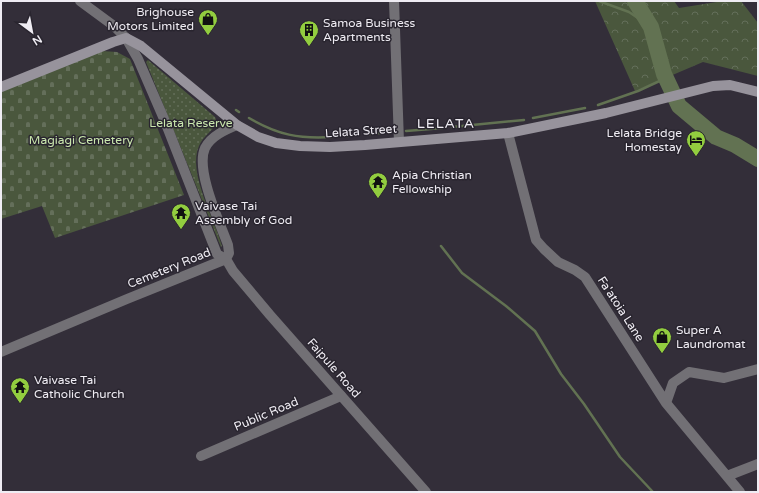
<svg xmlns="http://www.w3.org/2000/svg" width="759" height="493" viewBox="0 0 759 493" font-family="'Varela Round',sans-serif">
	<defs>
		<pattern id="forest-crowns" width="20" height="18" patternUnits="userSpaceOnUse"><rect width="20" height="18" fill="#4a573d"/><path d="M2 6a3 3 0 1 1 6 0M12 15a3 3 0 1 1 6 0" fill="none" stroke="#646f5a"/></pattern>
		<pattern id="cemetery-stones" width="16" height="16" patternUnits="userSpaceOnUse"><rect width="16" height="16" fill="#4a573d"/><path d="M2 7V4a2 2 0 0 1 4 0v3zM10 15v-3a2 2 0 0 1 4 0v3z" fill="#646f5a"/></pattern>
		<pattern id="park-dots" width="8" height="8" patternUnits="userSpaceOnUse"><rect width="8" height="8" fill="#4a573d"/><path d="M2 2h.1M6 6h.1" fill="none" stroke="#646f5a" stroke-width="1.8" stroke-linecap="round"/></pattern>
	</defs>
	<rect width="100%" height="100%" fill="#332e39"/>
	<path fill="url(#forest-crowns)" d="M 595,1 L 674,1 L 679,8 L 723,1 L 741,1 L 758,23 L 758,76 L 703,62 L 635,91 Z"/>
	<path fill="url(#cemetery-stones)" d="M 102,51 L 117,52 L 130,59 L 184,195 L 55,238 L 42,206 L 1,219 L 1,91 Z"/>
	<path fill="url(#park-dots)" d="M 148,60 L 215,117 L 217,122 C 213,131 203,136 199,146 C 187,172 215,220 222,246 L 221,247 L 146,62 Z"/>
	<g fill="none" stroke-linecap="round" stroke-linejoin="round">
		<path stroke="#627252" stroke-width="2.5" d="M 599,1 L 629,12 L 651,27
			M 598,105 L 638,91 L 666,78
			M 236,110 L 239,112
			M 249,118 C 278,135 299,139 332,137
			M 533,118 L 585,108
			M 452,127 L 524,120
			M 406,131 L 443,128
			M 390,132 L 391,132
			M 369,134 L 380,133
			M 346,136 L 348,136
			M 441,246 L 462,273 L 506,306 L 535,331 L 561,374 L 584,404 L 620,457 L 653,492"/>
		<path stroke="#627252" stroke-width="16" d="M 635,1 L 651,27 L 664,74 L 679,106 L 716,137 L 735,145 L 758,159"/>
		<path stroke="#727075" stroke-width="10" d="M 394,1 L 399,142
			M 126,38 L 138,59 L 164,119 L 217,254 L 226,259
			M 508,133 L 536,240 L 544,249 L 558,262 L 575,270 L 585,277 L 666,403 L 740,492
			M 666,403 L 673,383 L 689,372 L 724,378 L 758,369
			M 201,456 L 341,396
			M 727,476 L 758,464"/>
		<path stroke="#727075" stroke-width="10" d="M 80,1 L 114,26 L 126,38
			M 226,259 L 233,271 L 270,315 L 426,492
			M 1,352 L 127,299 L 226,259 L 229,253 L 228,245 C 220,223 195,170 205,148 C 211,136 225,130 237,125"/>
		<path stroke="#97939c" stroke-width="10" d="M 1,87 L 113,42 L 126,38 L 141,46 L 237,125 L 258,137 L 276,143 L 300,146 L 330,147 L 365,145 L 508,133 L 606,113 L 713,86 L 730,85 L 758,92"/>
	</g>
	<defs>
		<g id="shop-pin" transform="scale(1)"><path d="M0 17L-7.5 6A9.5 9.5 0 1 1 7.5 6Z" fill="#92cd3f" stroke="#29252f"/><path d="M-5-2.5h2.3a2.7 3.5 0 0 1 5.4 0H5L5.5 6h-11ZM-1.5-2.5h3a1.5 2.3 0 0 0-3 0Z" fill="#111"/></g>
		<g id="building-pin" transform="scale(1)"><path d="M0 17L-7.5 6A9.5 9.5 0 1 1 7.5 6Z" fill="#92cd3f" stroke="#29252f"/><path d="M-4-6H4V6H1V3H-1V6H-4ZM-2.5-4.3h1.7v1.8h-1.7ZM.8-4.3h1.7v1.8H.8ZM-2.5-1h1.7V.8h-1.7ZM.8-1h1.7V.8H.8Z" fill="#111"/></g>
		<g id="hotel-pin" transform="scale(1)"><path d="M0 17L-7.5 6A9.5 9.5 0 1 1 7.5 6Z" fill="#92cd3f" stroke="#29252f"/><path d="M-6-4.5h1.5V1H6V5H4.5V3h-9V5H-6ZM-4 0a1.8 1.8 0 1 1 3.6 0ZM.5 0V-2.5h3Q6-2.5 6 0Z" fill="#111"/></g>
		<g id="temple-pin" transform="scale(1)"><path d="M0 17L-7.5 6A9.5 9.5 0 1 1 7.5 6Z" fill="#92cd3f" stroke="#29252f"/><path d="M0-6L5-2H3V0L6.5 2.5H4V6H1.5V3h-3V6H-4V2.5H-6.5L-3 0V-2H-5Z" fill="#111"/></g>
	</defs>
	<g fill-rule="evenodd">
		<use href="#shop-pin" x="208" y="19"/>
		<use href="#building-pin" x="309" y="30"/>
		<use href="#hotel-pin" x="696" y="140"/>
		<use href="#temple-pin" x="378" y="182"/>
		<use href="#temple-pin" x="181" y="213"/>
		<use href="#shop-pin" x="662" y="337"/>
		<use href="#temple-pin" x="20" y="387"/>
	</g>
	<g text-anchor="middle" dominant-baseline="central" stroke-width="3" stroke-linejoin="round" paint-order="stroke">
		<g font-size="12" fill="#efecf3" stroke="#29252f" text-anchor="start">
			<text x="194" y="12" text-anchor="end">Brighouse<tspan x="194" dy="14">Motors Limited</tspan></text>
			<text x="323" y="23">Samoa Business<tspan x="323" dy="14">Apartments</tspan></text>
			<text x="682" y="133" text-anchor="end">Lelata Bridge<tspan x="682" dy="14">Homestay</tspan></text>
			<text x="392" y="175">Apia Christian<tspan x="392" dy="14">Fellowship</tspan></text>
			<text x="195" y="206">Vaivase Tai<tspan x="195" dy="14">Assembly of God</tspan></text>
			<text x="676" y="330">Super A<tspan x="676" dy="14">Laundromat</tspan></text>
			<text x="34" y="380">Vaivase Tai<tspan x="34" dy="14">Catholic Church</tspan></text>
		</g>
		<g font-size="12" fill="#cae7ae" stroke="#29252f">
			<text x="191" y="123">Lelata Reserve</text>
			<text x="81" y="140">Magiagi Cemetery</text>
		</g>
		<g font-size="12" fill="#efecf3" stroke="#29252f">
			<text transform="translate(361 131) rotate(-4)">Lelata Street</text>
			<text transform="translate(169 268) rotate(-22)">Cemetery Road</text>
			<text transform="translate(621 309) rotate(57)">Fa'atoia Lane</text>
			<text transform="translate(334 368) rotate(49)">Faipule Road</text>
			<text transform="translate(266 414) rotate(-23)">Public Road</text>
		</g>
		<g font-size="14" letter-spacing="1" fill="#efecf3" stroke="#29252f">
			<text x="446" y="123">LELATA</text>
		</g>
	</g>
	<rect width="759" height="493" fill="none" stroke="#efecf3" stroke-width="4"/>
	<g transform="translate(32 32) rotate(148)" stroke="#29252f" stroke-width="3" paint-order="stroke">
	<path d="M0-3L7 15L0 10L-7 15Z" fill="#efecf3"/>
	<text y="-6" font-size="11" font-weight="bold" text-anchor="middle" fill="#efecf3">N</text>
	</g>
</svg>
